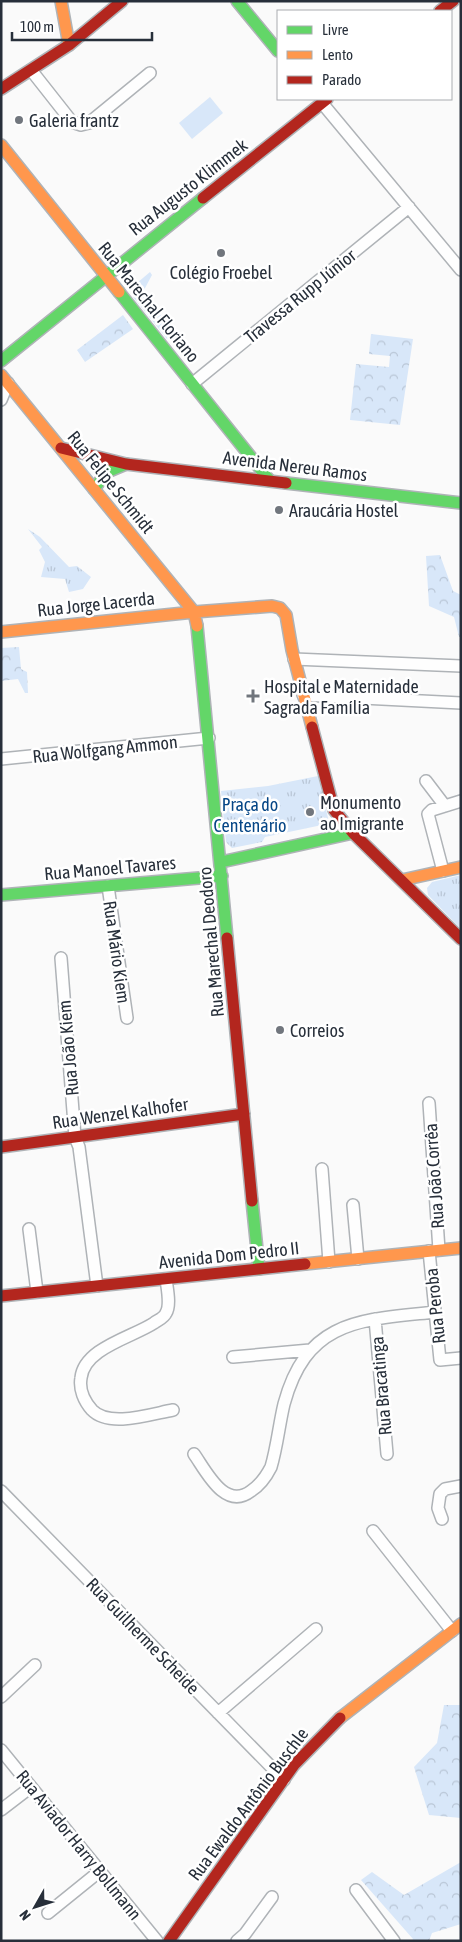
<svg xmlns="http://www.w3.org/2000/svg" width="462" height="1942" viewBox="0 0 462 1942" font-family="'Asap Condensed',sans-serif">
	<defs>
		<pattern id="forest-crowns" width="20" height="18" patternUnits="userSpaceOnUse" patternTransform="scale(1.25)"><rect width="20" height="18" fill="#d8e7f9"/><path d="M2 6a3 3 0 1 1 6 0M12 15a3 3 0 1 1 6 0" fill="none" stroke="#b9c6d6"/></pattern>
		<pattern id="park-tufts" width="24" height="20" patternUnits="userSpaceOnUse" patternTransform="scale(1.25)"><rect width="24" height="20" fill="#d8e7f9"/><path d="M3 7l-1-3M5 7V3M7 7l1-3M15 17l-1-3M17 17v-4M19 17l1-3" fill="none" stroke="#b9c6d6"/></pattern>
	</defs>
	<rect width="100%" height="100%" fill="#fafafa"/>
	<path fill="#d8e7f9" d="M 210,97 L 223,113 L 192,139 L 179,123 Z"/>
	<path fill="url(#forest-crowns)" d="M 123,315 L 133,329 L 85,362 L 77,350 Z
		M 371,334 L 413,339 L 400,425 L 350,420 L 356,364 L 389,367 L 390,356 L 369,354 Z
		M 440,555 L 453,591 L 461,595 L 461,637 L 459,637 L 454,617 L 429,606 L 426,556 Z
		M 19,647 L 21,669 L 27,672 L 28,693 L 25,693 L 18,679 L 1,681 L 1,648 Z
		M 444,1705 L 461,1705 L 461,1818 L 429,1815 L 414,1767 L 437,1743 Z
		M 461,1862 L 461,1924 L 432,1933 L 429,1941 L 412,1941 L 413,1939 L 361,1880 L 372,1872 L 404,1895 Z"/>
	<path fill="url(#park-tufts)" d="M 150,272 L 152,275 L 144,290 L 144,295 L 175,332 L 167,339 L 133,297 L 140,290 L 137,283 Z
		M 28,529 L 40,537 L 69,567 L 77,566 L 91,577 L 83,589 L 69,592 L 65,579 L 41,577 L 45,562 L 39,550 L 42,547 Z
		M 318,776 L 328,818 L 327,822 L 322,825 L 265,837 L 262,842 L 232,848 L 226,842 L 221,791 L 268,786 Z
		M 461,875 L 461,929 L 428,895 L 427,888 L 432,882 Z"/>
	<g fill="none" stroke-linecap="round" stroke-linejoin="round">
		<g stroke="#afb3b7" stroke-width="14">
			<path id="street" d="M 31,70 L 72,122 L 81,125 L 89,123 L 150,73
				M 322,103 L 461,270
				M 192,384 L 409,207
				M 1,400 L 8,383
				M 294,659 L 461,666
				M 303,695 L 461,703
				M 1,759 L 209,738
				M 426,781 L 445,806
				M 443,871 L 428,814 L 432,810 L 461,801
				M 108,886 L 127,1018
				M 61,958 L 75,1137 L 79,1147 L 97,1286
				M 429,1103 L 439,1250
				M 322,1169 L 329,1262
				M 353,1205 L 358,1259
				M 29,1229 L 37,1292
				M 429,1251 L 440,1360 L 461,1358
				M 166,1279 C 167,1288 171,1305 166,1313 C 164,1318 158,1320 154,1323 C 133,1337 84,1348 81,1378 C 79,1389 84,1401 92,1410 C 109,1428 151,1414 173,1410
				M 375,1319 L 387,1454
				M 233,1357 L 310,1350
				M 194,1454 C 206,1471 225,1511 251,1491 C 260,1485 266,1477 271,1467 C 277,1447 279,1425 284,1404 C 307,1319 361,1320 435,1312
				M 1,1491 L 284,1780
				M 442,1519 L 438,1508 L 440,1494 L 445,1489 L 461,1486
				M 373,1531 L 452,1631
				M 1,1697 L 35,1665
				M 218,1713 L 316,1629
				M 1,1750 L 157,1941
				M 1,1810 L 31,1787
				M 356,1890 L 394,1941
				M 48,1913 L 100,1871
				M 237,1941 L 245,1934 L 272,1897"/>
		</g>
		<g stroke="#afb3b7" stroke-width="14">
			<path id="fast" d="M 237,1 L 278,51
				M 119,292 L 270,481
				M 1,361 L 203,198
				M 286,483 L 461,503
				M 94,489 L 107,472 L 126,464
				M 197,626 L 227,938
				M 221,862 L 353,833
				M 1,895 L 222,876
				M 252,1201 L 259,1269"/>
		</g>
		<g stroke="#afb3b7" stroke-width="14">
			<path id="slow" d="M 61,1 L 69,45
				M 1,145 L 119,292
				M 1,375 L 194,612 L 197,626
				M 1,632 L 194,612 L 272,606 L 280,608 L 286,615 L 292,650 L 312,727
				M 402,880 L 461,867
				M 305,1264 L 461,1248
				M 340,1718 L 461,1624"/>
		</g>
		<g stroke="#afb3b7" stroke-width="14">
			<path id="jam" d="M 440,11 L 453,1
				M 1,89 L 69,45 L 122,1
				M 203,198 L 327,99
				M 61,448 L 126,464 L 286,483
				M 312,727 L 334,810 L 353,833 L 461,939
				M 227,938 L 252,1201
				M 1,1147 L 244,1114
				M 1,1296 L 305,1264
				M 169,1941 L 294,1765 L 340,1718"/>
		</g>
		<use href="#street" stroke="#fefefe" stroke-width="11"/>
		<use href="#fast" stroke="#63d668" stroke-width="11"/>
		<use href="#slow" stroke="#ff974d" stroke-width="11"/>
		<use href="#jam" stroke="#b3261e" stroke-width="11"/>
	</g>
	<g fill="#71767d" stroke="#fff" stroke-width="2">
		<circle cx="19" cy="120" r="5"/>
		<circle cx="221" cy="253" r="5"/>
		<circle cx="279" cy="510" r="5"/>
		<path d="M250.5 688.5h5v5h5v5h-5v5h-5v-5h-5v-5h5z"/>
		<circle cx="310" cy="812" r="5"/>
		<circle cx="280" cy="1030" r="5"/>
	</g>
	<g text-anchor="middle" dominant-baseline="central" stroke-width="5" stroke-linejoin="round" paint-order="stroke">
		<g font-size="18" fill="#272f3a" stroke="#fff" text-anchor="start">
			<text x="29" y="120">Galeria frantz</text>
			<text x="221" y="272" text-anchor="middle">Colégio Froebel</text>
			<text x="289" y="510">Araucária Hostel</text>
			<text x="264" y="686">Hospital e Maternidade<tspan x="264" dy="21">Sagrada Família</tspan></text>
			<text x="320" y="802">Monumento<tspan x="320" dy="21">ao Imigrante</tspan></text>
			<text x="290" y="1030">Correios</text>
		</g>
		<g font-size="18" fill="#272f3a" stroke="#fff">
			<text transform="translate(188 187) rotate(-38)">Rua Augusto Klimmek</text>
			<text transform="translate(300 296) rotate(-39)">Travessa Rupp Júnior</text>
			<text transform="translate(149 302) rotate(51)">Rua Marechal Floriano</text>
			<text transform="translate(295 466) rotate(7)">Avenida Nereu Ramos</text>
			<text transform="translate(111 482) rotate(51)">Rua Felipe Schmidt</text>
			<text transform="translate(96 604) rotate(-6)">Rua Jorge Lacerda</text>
			<text transform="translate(105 749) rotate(-6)">Rua Wolfgang Ammon</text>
			<text transform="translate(110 868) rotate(-5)">Rua Manoel Tavares</text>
			<text transform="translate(211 942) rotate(-95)">Rua Marechal Deodoro</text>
			<text transform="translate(117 952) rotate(82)">Rua Mário Kiem</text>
			<text transform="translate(68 1048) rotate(-95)">Rua João Kiem</text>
			<text transform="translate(120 1113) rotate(-8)">Rua Wenzel Kalhofer</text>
			<text transform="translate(434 1176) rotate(-94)">Rua João Corrêa</text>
			<text transform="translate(229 1255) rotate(-6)">Avenida Dom Pedro II</text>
			<text transform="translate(435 1306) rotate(-96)">Rua Peroba</text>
			<text transform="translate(381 1386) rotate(-95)">Rua Bracatinga</text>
			<text transform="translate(143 1636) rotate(46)">Rua Guilherme Scheide</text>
			<text transform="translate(248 1804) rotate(-53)">Rua Ewaldo Antônio Buschle</text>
			<text transform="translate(79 1845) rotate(51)">Rua Aviador Harry Bollmann</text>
		</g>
		<g font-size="18" fill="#064686" stroke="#fff">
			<text x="250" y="804">Praça do<tspan x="250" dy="21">Centenário</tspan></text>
		</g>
	</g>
	<rect width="462" height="1942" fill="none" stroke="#272f3a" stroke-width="5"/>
	<rect x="277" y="10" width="175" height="90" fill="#ffffff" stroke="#a9acb0"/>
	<rect x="287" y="26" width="25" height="8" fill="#63d668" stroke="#a9acb0"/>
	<text x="322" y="35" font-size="15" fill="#272f3a">Livre</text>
	<rect x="287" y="51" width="25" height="8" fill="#ff974d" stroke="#a9acb0"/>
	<text x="322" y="60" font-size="15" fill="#272f3a">Lento</text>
	<rect x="287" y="76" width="25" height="8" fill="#b3261e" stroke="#a9acb0"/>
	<text x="322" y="85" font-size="15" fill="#272f3a">Parado</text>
	<g transform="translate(35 1907) rotate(231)" stroke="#ffffff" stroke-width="4" paint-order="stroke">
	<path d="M0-4L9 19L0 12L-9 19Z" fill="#272f3a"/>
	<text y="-8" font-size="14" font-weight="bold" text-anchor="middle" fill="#272f3a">N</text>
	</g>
	<path d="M12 32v8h140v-8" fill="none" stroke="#272f3a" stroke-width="2.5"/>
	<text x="20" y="32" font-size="15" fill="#272f3a" stroke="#ffffff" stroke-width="4" paint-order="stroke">100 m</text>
</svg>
